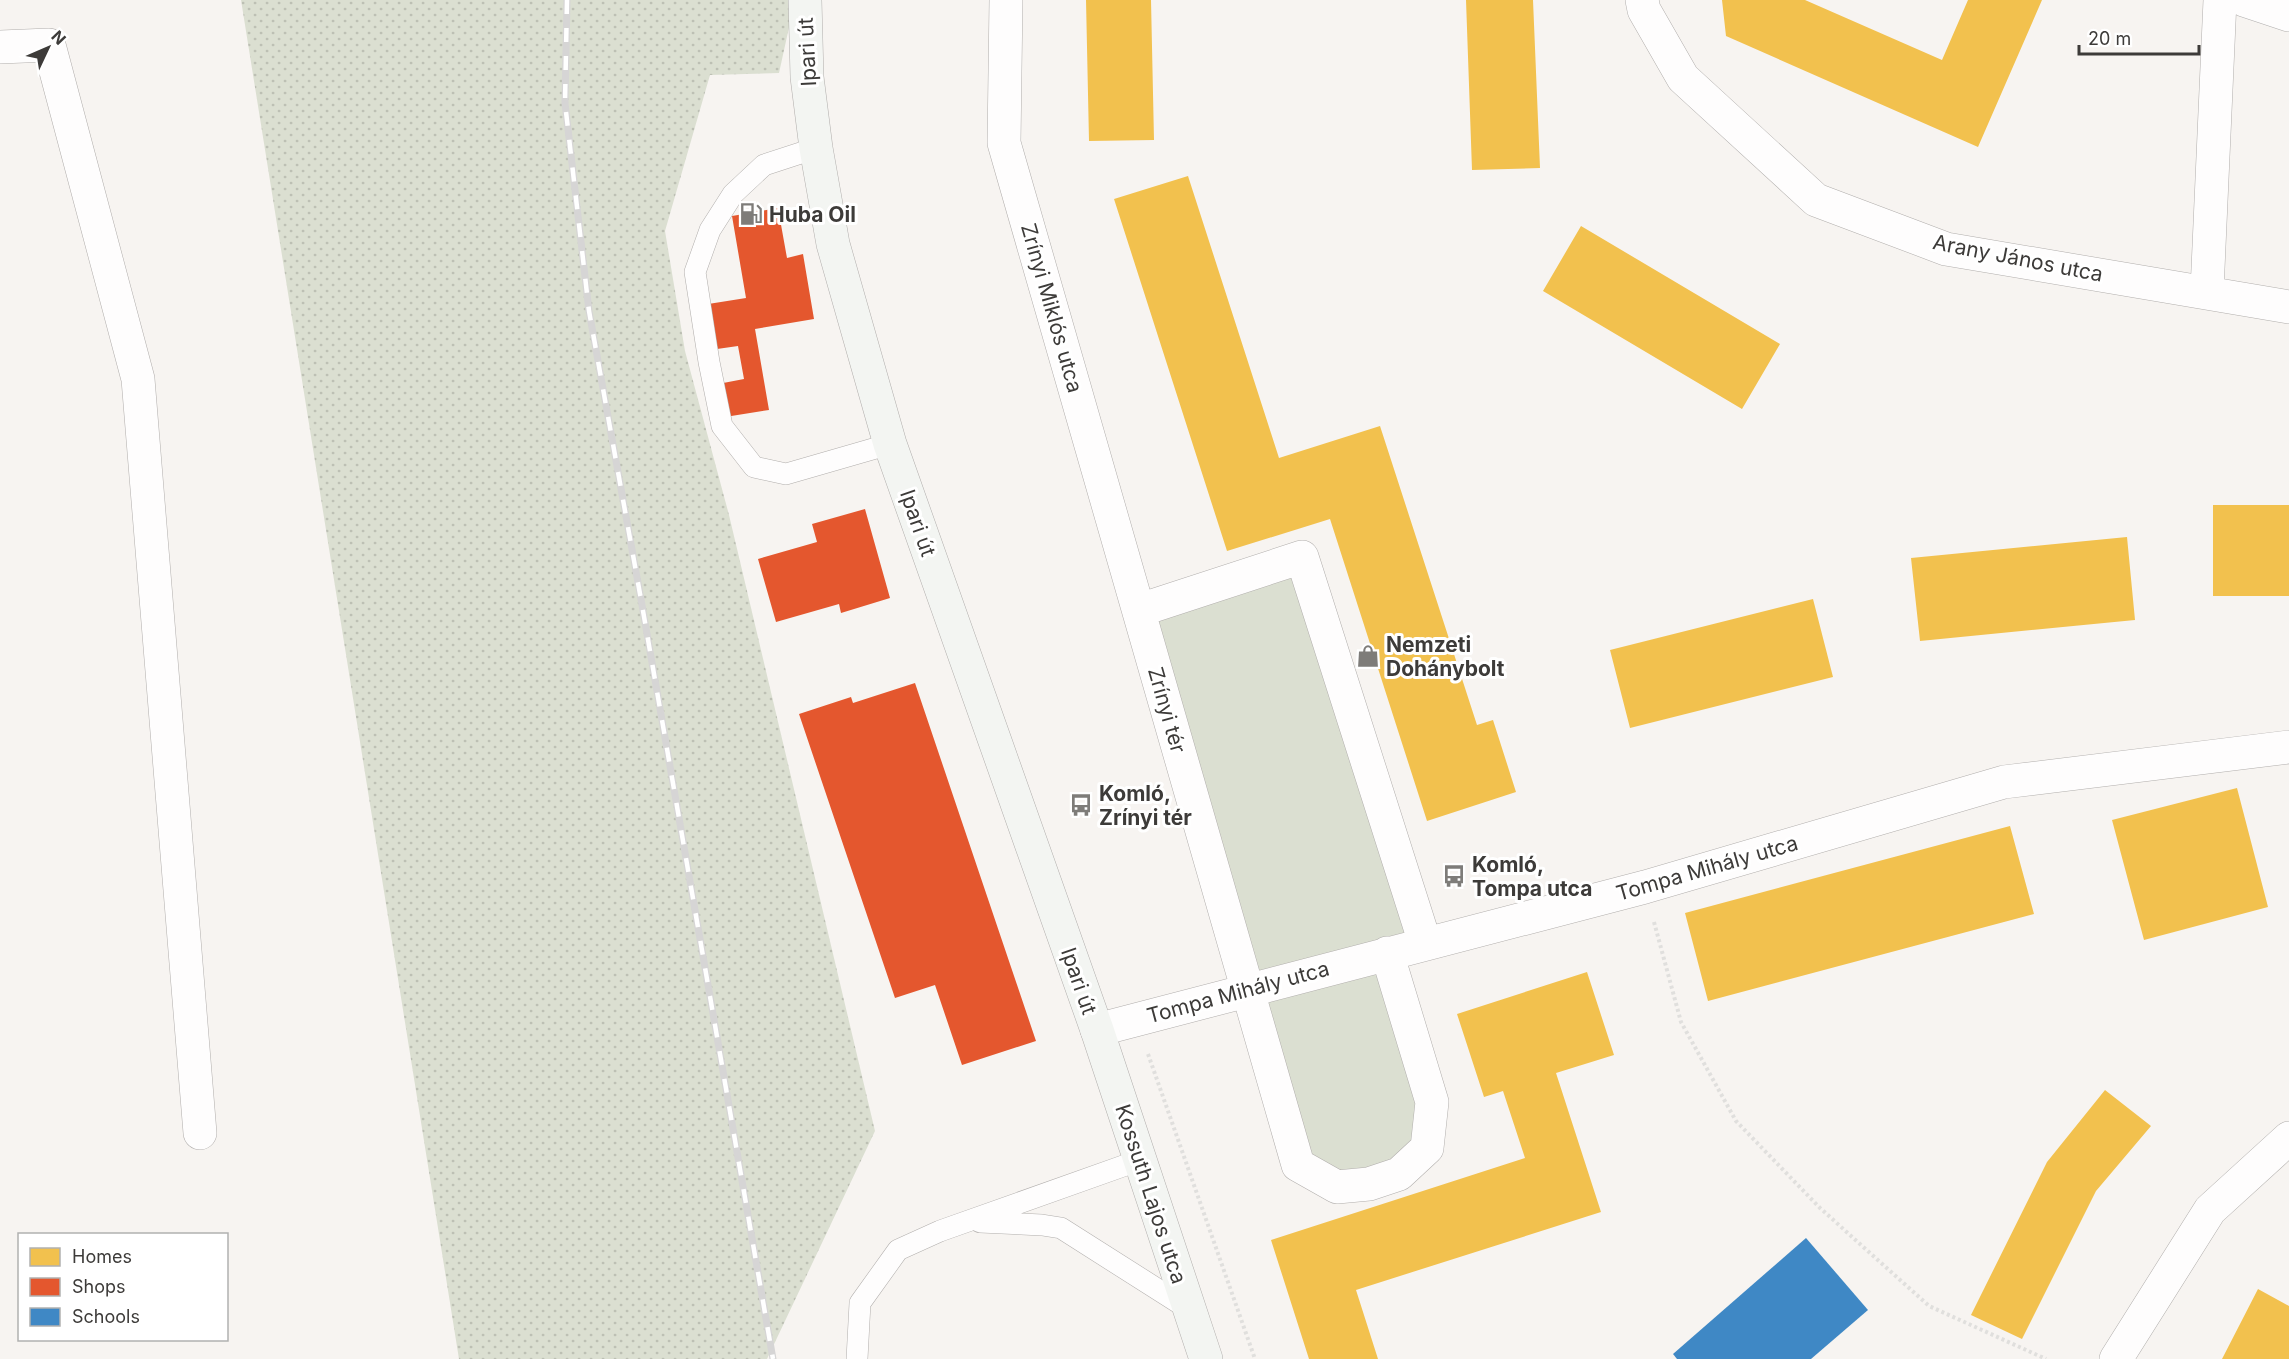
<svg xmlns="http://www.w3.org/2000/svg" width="2289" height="1359" viewBox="0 0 2289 1359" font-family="Inter,sans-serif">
	<defs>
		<pattern id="grass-dots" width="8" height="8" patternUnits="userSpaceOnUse" patternTransform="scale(1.5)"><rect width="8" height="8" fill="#dbdfd1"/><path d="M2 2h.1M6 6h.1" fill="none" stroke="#bdc0b4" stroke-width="1.8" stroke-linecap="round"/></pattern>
	</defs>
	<rect width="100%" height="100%" fill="#f7f4f1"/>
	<path fill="url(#grass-dots)" d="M 241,0 L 795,0 L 779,73 L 710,75 L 665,231 L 685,351 L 729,515 L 875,1131 L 767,1359 L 459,1359 Z"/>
	<path fill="#dbdfd1" d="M 1302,557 L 1425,943 L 1387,953 L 1427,1148 L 1369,1184 L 1298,1165 L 1140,610 Z"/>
	<path fill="#f2c14e" d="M 1086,0 L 1151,0 L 1154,140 L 1089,141 Z
		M 1466,0 L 1533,0 L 1540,168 L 1472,170 Z
		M 1722,0 L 1805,0 L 1942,60 L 1968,0 L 2042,0 L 1978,147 L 1726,36 Z
		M 1188,176 L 1279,458 L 1380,426 L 1477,725 L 1493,720 L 1516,792 L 1427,821 L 1330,519 L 1227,551 L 1114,199 Z
		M 1581,226 L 1780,344 L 1742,409 L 1543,291 Z
		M 2213,505 L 2289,505 L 2289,596 L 2213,596 Z
		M 2127,537 L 2135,620 L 1920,641 L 1911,558 Z
		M 1813,599 L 1833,677 L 1630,728 L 1610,650 Z
		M 2237,788 L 2268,907 L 2144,940 L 2112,820 Z
		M 2010,826 L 2034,914 L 1708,1001 L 1685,913 Z
		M 1587,972 L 1614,1055 L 1556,1073 L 1601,1212 L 1356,1290 L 1378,1359 L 1309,1359 L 1271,1240 L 1525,1158 L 1503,1091 L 1484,1097 L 1457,1014 Z
		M 2105,1090 L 2151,1126 L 2096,1191 L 2022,1339 L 1971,1315 L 2047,1162 Z
		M 2258,1289 L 2289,1306 L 2289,1359 L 2222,1359 Z"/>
	<path fill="#e4572e" d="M 778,208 L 787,258 L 803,254 L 814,319 L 755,329 L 769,410 L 725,417 L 718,384 L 744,379 L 738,346 L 710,350 L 702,305 L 746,298 L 732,216 Z
		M 865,509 L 890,598 L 841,613 L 839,604 L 776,622 L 758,559 L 817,542 L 812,524 Z
		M 915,683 L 1036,1041 L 962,1065 L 935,985 L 895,998 L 799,714 L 851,697 L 853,703 Z"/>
	<path fill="#3f88c5" d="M 1806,1238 L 1868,1310 L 1811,1359 L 1677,1359 L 1673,1354 Z"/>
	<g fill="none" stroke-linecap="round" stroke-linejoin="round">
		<g stroke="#b1aeac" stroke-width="22">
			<path id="service" d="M 816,148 L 764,165 L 733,194 L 710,230 L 695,272 L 709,362 L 722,426 L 754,467 L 786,474 L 890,444
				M 980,1222 L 1042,1225 L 1061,1228 L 1190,1310
				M 857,1359 L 860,1303 L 898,1250 L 940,1231 L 1140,1160"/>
		</g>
		<g stroke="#b1aeac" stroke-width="34">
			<path id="minor" d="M 1006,0 L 1004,143 L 1298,1165 L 1337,1187 L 1369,1184 L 1399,1174 L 1427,1148 L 1432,1102 L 1387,953
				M 1642,0 L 1644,10 L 1683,78 L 1816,200 L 1946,249 L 2289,307
				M 2244,0 L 2289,15
				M 0,47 L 49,45 L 138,379 L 200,1133
				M 2207,291 L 2220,0
				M 1140,610 L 1302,557 L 1425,943
				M 1097,1030 L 1645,887 L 2004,782 L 2289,747
				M 2116,1359 L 2210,1210 L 2289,1138"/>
		</g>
		<g stroke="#b1aeac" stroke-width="34">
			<path id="secondary" d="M 805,0 L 807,77 L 816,148 L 833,244 L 890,444 L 1097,1030 L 1206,1359"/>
		</g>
		<path stroke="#e0dfdd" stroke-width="4" stroke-dasharray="3 3" stroke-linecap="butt" d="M 1654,922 L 1681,1022 L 1736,1121 L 1820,1208 L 1929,1306 L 2046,1359
			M 1148,1054 L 1255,1359"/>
		<use href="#service" stroke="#fefdfd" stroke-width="21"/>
		<use href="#minor" stroke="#fefdfd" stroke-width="33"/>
		<use href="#secondary" stroke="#f3f5f2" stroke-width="33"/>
		<g stroke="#d6d5d5" stroke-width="7">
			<path id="rail" d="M 567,0 L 565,103 L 589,311 L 642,605 L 773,1359"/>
		</g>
		<use href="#rail" stroke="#fff" stroke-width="4.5" stroke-dasharray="14" stroke-linecap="butt"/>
	</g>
	<defs>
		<g id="fuel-bare" transform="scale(1.8)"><path d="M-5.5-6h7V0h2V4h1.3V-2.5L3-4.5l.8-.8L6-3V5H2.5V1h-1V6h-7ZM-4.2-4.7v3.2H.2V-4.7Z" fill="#7e7c79" stroke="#fff" stroke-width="2.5" paint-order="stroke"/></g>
		<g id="shop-bare" transform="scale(1.8)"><path d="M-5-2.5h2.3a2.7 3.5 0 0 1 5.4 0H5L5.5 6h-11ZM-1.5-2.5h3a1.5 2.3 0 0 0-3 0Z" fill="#7e7c79" stroke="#fff" stroke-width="2.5" paint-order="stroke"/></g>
		<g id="bus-bare" transform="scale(1.8)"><path d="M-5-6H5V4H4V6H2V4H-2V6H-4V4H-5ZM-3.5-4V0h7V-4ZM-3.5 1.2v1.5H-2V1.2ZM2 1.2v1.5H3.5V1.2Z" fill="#7e7c79" stroke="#fff" stroke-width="2.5" paint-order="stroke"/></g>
	</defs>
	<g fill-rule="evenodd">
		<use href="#fuel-bare" x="751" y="214"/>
		<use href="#shop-bare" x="1368" y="656"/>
		<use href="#bus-bare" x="1081" y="805"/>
		<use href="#bus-bare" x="1454" y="876"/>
	</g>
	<g text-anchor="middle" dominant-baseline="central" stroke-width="6" stroke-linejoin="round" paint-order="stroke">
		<g font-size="21" fill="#3d3b39" stroke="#fff">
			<text transform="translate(807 52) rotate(-93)">Ipari út</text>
			<text transform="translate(2018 258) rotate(11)">Arany János utca</text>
			<text transform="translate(1052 308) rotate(74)">Zrínyi Miklós utca</text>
			<text transform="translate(918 523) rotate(71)">Ipari út</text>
			<text transform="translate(1167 710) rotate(74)">Zrínyi tér</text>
			<text transform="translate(1707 868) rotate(-16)">Tompa Mihály utca</text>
			<text transform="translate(1079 981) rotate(71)">Ipari út</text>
			<text transform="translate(1238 992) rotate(-15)">Tompa Mihály utca</text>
			<text transform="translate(1151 1194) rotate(72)">Kossuth Lajos utca</text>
		</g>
		<g font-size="21" font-weight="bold" fill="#3d3b39" stroke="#fff" text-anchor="start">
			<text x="769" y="214">Huba Oil</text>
			<text x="1386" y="644">Nemzeti<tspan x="1386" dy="24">Dohánybolt</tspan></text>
			<text x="1099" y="793">Komló,<tspan x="1099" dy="24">Zrínyi tér</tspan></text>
			<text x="1472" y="864">Komló,<tspan x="1472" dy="24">Tompa utca</tspan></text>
		</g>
	</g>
	<rect x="18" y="1233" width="210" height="108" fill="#ffffff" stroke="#b1b1b0" stroke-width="1.5"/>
	<rect x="30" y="1248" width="30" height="18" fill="#f2c14e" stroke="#b1b1b0" stroke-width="1.5"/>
	<text x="72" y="1263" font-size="18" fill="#3d3b39">Homes</text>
	<rect x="30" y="1278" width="30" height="18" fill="#e4572e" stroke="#b1b1b0" stroke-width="1.5"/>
	<text x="72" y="1293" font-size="18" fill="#3d3b39">Shops</text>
	<rect x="30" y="1308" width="30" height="18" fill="#3f88c5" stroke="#b1b1b0" stroke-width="1.5"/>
	<text x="72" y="1323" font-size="18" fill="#3d3b39">Schools</text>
	<g transform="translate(48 48) rotate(46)" stroke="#ffffff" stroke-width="4.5" paint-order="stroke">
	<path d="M0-4.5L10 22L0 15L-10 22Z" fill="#3d3b39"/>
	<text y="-9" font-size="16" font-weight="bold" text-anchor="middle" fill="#3d3b39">N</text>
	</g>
	<path d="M2079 45v9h120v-9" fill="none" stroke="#3d3b39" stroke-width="3"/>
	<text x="2088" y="45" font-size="18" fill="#3d3b39" stroke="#ffffff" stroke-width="4.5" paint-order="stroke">20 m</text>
</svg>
